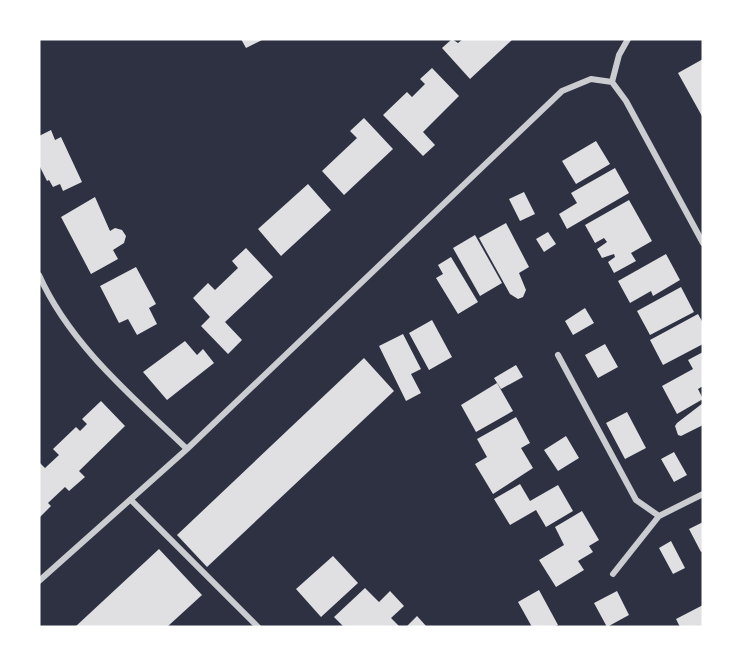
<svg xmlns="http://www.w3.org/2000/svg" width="742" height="666" viewBox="0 0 742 666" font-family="'DM Sans',sans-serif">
	<rect width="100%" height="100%" fill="#2d3142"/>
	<path fill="#e0e0e3" d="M 241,39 L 264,39 L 246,48 Z
		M 452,39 L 458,43 L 463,39 L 513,39 L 470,79 L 442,48 Z
		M 703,59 L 703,118 L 678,73 Z
		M 432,68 L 459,96 L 423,132 L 435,145 L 423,156 L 383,115 L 407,92 L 412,97 L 425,84 L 420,79 Z
		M 364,118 L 393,149 L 344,195 L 322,171 L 357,138 L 350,131 Z
		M 51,130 L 55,140 L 61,137 L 82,182 L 63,191 L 60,184 L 53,187 L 49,180 L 47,181 L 39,165 L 39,136 Z
		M 596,141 L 610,164 L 576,184 L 562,161 Z
		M 615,168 L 629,193 L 567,229 L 559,214 L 577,203 L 571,193 Z
		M 308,184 L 331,210 L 281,256 L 258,229 Z
		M 524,192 L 535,214 L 520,221 L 509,199 Z
		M 95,197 L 110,231 L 115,228 L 122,230 L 126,236 L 124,243 L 113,250 L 118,259 L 91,274 L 61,217 Z
		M 629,200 L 652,241 L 631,253 L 636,261 L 614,273 L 608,262 L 615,257 L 614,254 L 602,258 L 597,249 L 607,242 L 604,238 L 595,243 L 585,225 Z
		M 506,223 L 529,267 L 519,273 L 526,290 L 523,297 L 518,299 L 510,294 L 479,238 Z
		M 548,232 L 556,244 L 544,252 L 536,239 Z
		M 475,235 L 502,283 L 480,296 L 453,248 Z
		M 246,248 L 273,277 L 225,322 L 242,340 L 228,354 L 201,326 L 210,317 L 193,298 L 208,283 L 215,290 L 238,268 L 232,261 Z
		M 666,254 L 680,280 L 653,296 L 651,291 L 630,303 L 618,281 Z
		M 451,257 L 478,302 L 458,314 L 436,278 L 443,274 L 438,265 Z
		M 136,267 L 156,304 L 149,308 L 157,324 L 137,335 L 128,319 L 119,323 L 100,286 Z
		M 681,287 L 694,312 L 650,335 L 637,311 Z
		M 585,308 L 594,323 L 573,335 L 565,321 Z
		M 698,314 L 703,323 L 703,344 L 663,365 L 650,340 Z
		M 432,320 L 452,357 L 429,370 L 409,333 Z
		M 403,334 L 421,369 L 411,374 L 421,393 L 406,401 L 379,346 Z
		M 185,341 L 197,355 L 203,349 L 214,363 L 167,400 L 143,372 Z
		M 605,344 L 618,367 L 598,378 L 585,355 Z
		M 703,352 L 703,386 L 698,389 L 703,399 L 677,414 L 662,386 L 693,369 L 688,360 Z
		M 364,358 L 394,391 L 207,567 L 177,535 Z
		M 516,365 L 523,377 L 501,389 L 494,378 Z
		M 497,383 L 513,411 L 476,432 L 461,405 Z
		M 101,401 L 125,426 L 79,471 L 85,477 L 69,491 L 65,487 L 48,503 L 51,506 L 39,518 L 39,462 L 45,468 L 59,455 L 53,449 L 76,427 L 80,431 L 87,424 L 82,419 Z
		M 703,403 L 703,425 L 681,436 L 678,435 L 675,426 L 677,423 Z
		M 627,412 L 646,448 L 625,459 L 606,423 Z
		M 516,417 L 530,443 L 521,448 L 533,468 L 493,494 L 475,464 L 487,457 L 477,439 Z
		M 566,436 L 579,458 L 558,471 L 544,450 Z
		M 674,452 L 687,475 L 674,482 L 661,459 Z
		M 520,484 L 530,501 L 558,485 L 573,511 L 546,527 L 536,510 L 510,525 L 494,499 Z
		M 582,511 L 599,540 L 589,546 L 593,552 L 578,561 L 584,570 L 556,587 L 539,560 L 564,545 L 555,527 Z
		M 703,522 L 703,551 L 701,552 L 689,529 Z
		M 671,541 L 685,568 L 673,574 L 659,548 Z
		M 159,549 L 202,595 L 167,627 L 75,627 Z
		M 333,556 L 358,583 L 321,617 L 296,589 Z
		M 365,588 L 379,602 L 390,591 L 404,606 L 391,618 L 400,627 L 344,627 L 334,617 Z
		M 539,590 L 558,625 L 554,627 L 532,627 L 518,602 Z
		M 617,591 L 629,615 L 607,627 L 594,603 Z
		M 703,605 L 703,627 L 680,627 L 676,619 Z
		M 417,616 L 427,627 L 406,627 Z"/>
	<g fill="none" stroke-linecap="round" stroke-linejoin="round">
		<path stroke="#caccd0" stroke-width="6" d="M 612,82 L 626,101 L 703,243
			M 612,82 L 619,55 L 628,39
			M 39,275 C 70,345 133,397 187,449
			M 558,355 L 636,500 L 659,516 L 703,494
			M 131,500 L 258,627
			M 613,574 L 659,516
			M 39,581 L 187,449 L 562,91 L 591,79 L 612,82"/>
	</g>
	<rect width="742" height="666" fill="none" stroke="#ffffff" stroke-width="81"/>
</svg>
